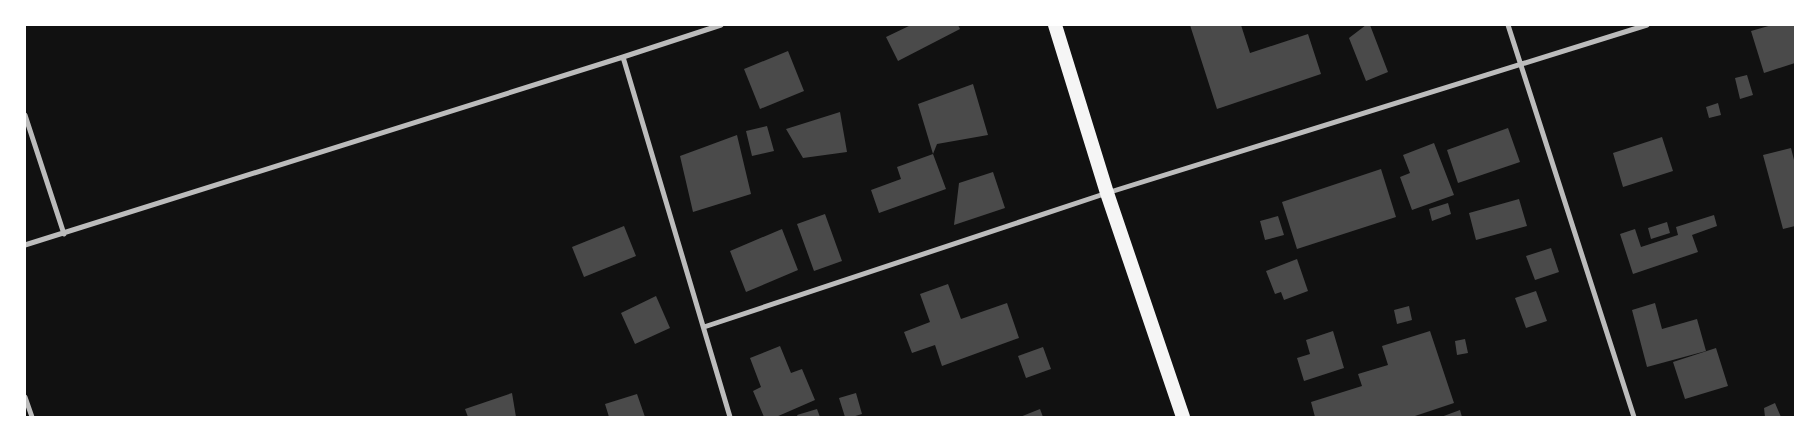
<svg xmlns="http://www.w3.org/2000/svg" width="1820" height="442" viewBox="0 0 1820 442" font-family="'Zilla Slab',serif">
	<rect width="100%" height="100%" fill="#111"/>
	<path fill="#4a4a4a" d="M 911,25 L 958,25 L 960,29 L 898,61 L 886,37 Z
		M 1190,25 L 1241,25 L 1250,53 L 1308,34 L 1321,74 L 1217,109 Z
		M 1366,25 L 1370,25 L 1388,72 L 1366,81 L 1349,38 Z
		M 1772,25 L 1795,25 L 1795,63 L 1764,73 L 1751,31 Z
		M 788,51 L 804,91 L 760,109 L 744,69 Z
		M 1747,75 L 1753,95 L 1740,99 L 1735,78 Z
		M 973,84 L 988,135 L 937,144 L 933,154 L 918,104 Z
		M 1718,103 L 1721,115 L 1709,118 L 1706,107 Z
		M 840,112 L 847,152 L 803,158 L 786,129 Z
		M 767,126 L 774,151 L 752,156 L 746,131 Z
		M 1508,128 L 1520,162 L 1458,183 L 1447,150 Z
		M 737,135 L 751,194 L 693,212 L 680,156 Z
		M 1662,137 L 1673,171 L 1623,187 L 1613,153 Z
		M 1434,143 L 1454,195 L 1412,210 L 1400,177 L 1410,173 L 1403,155 Z
		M 1791,148 L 1795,164 L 1795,226 L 1783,229 L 1763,155 Z
		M 933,154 L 946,189 L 879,213 L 871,190 L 901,179 L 897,167 Z
		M 1381,169 L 1396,217 L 1297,249 L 1282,202 Z
		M 993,172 L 1005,208 L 954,225 L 959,183 Z
		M 1519,199 L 1527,226 L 1476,240 L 1469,213 Z
		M 1448,203 L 1451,214 L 1432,221 L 1429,209 Z
		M 825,214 L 842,261 L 814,271 L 797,224 Z
		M 1714,215 L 1717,226 L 1692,235 L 1698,252 L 1633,274 L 1620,234 L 1635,229 L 1641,247 L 1678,235 L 1676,227 Z
		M 1278,216 L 1284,235 L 1265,240 L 1260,221 Z
		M 1667,222 L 1670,233 L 1651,239 L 1648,228 Z
		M 624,226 L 636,256 L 584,277 L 572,247 Z
		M 782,229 L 798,270 L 746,292 L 730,251 Z
		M 1551,248 L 1559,272 L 1535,280 L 1526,256 Z
		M 1297,259 L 1308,291 L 1284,300 L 1281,292 L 1275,294 L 1266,271 Z
		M 948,284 L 961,319 L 1007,303 L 1019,338 L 942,366 L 935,345 L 912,353 L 904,332 L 930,322 L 920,294 Z
		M 1536,291 L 1547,321 L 1526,328 L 1515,298 Z
		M 656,296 L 670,328 L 635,344 L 621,313 Z
		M 1655,303 L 1662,329 L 1697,319 L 1706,351 L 1647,367 L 1632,310 Z
		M 1409,306 L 1412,320 L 1397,324 L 1394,310 Z
		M 1333,331 L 1344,368 L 1304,381 L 1297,358 L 1310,354 L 1306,340 Z
		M 1430,331 L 1454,403 L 1412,417 L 1315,417 L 1311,402 L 1362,386 L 1358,374 L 1388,365 L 1382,346 Z
		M 1465,339 L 1468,353 L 1457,355 L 1455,341 Z
		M 780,346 L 791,373 L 802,369 L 815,400 L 776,417 L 764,417 L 753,391 L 761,387 L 750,358 Z
		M 1043,347 L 1051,369 L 1026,378 L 1018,356 Z
		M 1716,348 L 1728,386 L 1685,399 L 1673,362 Z
		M 512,393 L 516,417 L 468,417 L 465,409 Z
		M 856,393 L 862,414 L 852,417 L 845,417 L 839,398 Z
		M 637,394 L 645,417 L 609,417 L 605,404 Z
		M 1775,403 L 1781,417 L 1765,417 L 1764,408 Z
		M 817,409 L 820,417 L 798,417 L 797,415 Z
		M 1040,409 L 1043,417 L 1020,417 Z
		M 1460,410 L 1462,417 L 1441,417 Z"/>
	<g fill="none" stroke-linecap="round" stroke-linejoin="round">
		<path stroke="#bcbcbc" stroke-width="5" d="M 1508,25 L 1634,417
			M 623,57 L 730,417
			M 25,115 L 64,234
			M 25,245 L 623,57 L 721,25
			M 704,327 L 1107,193 L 1647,25
			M 25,397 L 32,417"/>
		<path stroke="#f5f5f5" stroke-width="14" d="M 1055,25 L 1107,193 L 1183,417"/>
	</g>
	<rect width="1820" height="442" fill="none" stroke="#ffffff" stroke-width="52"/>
</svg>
